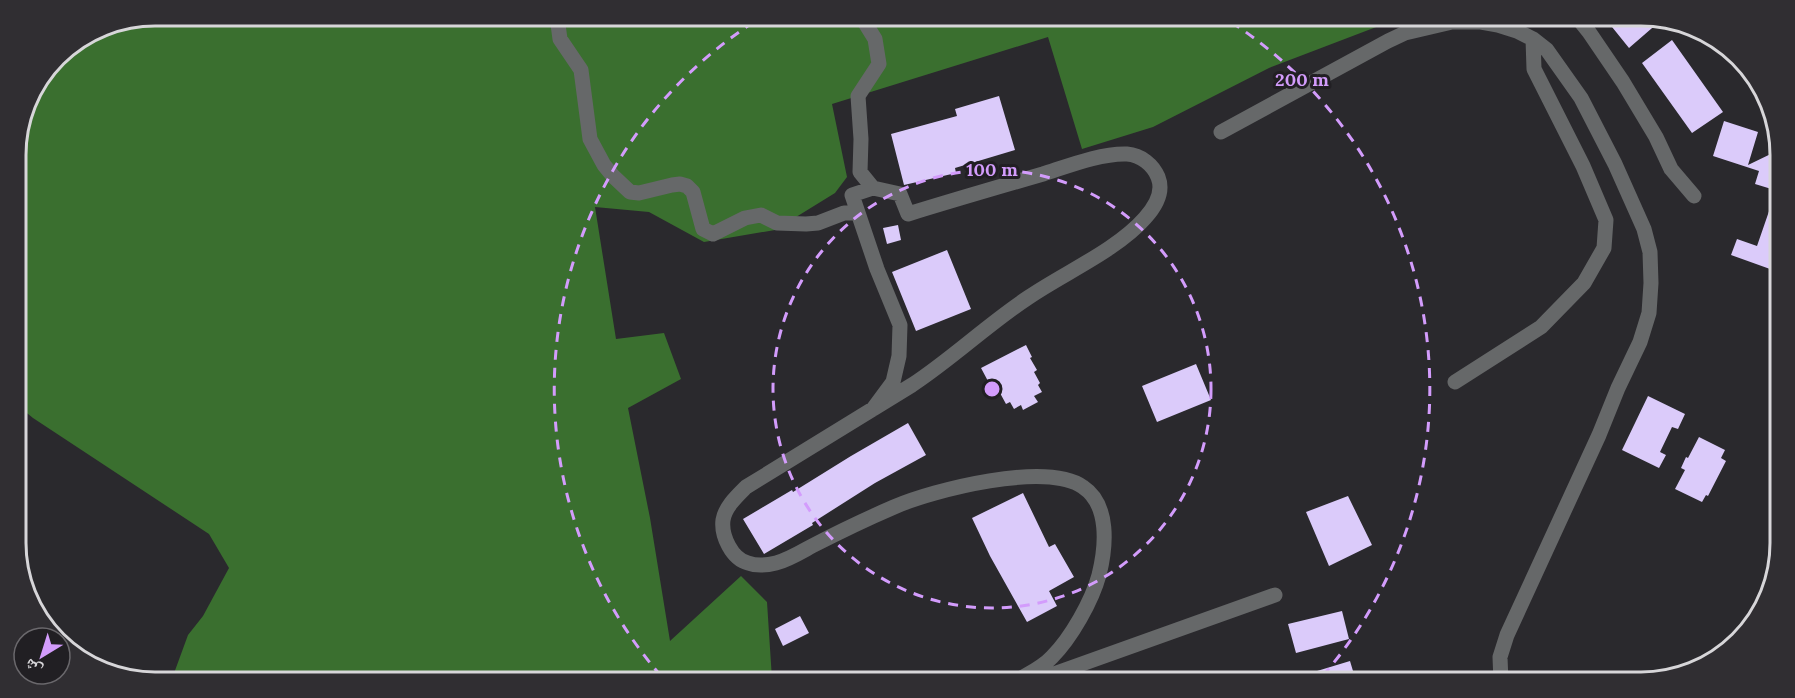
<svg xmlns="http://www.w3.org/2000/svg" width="1795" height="698" viewBox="0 0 1795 698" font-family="Lora,'Noto Naskh Arabic',serif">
	<rect width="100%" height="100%" fill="#2a292d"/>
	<path fill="#3a6f2f" d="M 155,15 L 1392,21 L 1269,68 L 1153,127 L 1082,149 L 1048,37 L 832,104 L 847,177 L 835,193 L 775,230 L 704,242 L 649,212 L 595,207 L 616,339 L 664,333 L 681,379 L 628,408 L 650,518 L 670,641 L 741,576 L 767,602 L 772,679 L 173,676 L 188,635 L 203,616 L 229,568 L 209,534 L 33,418 L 17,405 L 15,145 L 29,93 L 62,50 L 102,26 Z"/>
	<path fill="#dbcbfa" d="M 1608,22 L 1659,22 L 1629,48 Z
		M 1672,40 L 1723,112 L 1692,133 L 1642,63 Z
		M 999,96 L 1015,150 L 955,168 L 956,173 L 904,185 L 891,134 L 957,116 L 955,109 Z
		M 1724,121 L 1758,132 L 1748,165 L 1779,150 L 1778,191 L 1755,184 L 1759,171 L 1713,156 Z
		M 1776,191 L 1778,191 L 1777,249 L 1770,269 L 1731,255 L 1737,239 L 1757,246 Z
		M 898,225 L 901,240 L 887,244 L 883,228 Z
		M 947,250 L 971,309 L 916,331 L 892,272 Z
		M 1026,345 L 1032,357 L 1030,358 L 1037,370 L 1034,372 L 1040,383 L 1038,385 L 1042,392 L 1034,396 L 1038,402 L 1023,410 L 1021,405 L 1014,409 L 1010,402 L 1006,404 L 1000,393 L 998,394 L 992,382 L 989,383 L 981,368 Z
		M 1196,364 L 1211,400 L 1157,422 L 1142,386 Z
		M 1648,396 L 1685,414 L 1678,429 L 1672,427 L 1660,452 L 1666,455 L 1659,468 L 1622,450 Z
		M 908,423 L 926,455 L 875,483 L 812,523 L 813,525 L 764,554 L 743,519 L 792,490 L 793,492 L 851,456 Z
		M 1699,437 L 1725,450 L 1721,458 L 1726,461 L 1708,496 L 1706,495 L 1702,502 L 1675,489 L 1685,470 L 1681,468 L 1686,457 L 1688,458 Z
		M 1023,493 L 1049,547 L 1055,544 L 1074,577 L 1049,591 L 1057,606 L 1027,622 L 990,556 L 972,518 Z
		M 1348,496 L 1372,545 L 1329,566 L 1306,512 Z
		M 1342,611 L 1349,639 L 1296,653 L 1288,624 Z
		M 800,616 L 809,633 L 783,646 L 775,629 Z
		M 1350,661 L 1356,681 L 1294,681 L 1294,678 Z"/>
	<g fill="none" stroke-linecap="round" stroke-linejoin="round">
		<path stroke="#666869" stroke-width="15" d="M 557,17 L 560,39 L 581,70 L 590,139 L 604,165 L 613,176 L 630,192 L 639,193 L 672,185 L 680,184 L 687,186 L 693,192 L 703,229 L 713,234 L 745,218 L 761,215 L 777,223 L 806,224 L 818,223 L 844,213 L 857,213
			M 862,18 L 875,39 L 879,64 L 858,96 L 861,139 L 860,172 L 873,188
			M 1581,22 L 1589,32 L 1623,82 L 1656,137 L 1671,169 L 1694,196
			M 1221,132 L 1388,41 L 1405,33 L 1452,22 L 1481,22 L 1498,25 L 1517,31 L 1533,39 L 1547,50 L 1581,98 L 1615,164 L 1644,229 L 1650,252 L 1651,283 L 1649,313 L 1640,342 L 1618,388 L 1599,435 L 1507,635 L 1500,657 L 1501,682
			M 1455,382 L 1541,327 L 1584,283 L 1604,248 L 1606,220 L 1583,166 L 1534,69 L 1533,39
			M 873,409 L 893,382 L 899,356 L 900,325 L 877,269 L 852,195 L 873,188 L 900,194 L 908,214 C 953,200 998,187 1043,174 C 1068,166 1101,153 1127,154 C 1141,155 1153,165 1158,177 C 1164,192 1155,207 1145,218 C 1117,250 1064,273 1029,297 C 988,324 953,358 912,385 L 746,487 C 737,496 725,507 723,520 C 721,536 732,559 748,563 C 756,566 768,565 776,563 C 788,560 801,552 812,546 C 839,532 866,519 894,507 C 933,490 1047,461 1083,487 C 1110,505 1106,547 1099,575 C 1092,601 1071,638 1052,657 C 1043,667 1030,673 1018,680
			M 1037,680 L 1275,595"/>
	</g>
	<g fill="none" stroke="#d39cfc" stroke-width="3" stroke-dasharray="10 8">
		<circle cx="992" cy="389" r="219"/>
		<path d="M661 676A438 438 0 0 1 757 20M1231 22A438 438 0 0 1 1320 679"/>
	</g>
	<path d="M0 0H1795V698H0ZM155 26H1641A129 129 0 0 1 1770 155V543A129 129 0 0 1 1641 672H155A129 129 0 0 1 26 543V155A129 129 0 0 1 155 26Z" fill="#302e32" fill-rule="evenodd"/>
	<path fill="none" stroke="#d7d6d9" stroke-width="3" d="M155 26H1641A129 129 0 0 1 1770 155V543A129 129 0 0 1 1641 672H155A129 129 0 0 1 26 543V155A129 129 0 0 1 155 26Z"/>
	<circle cx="992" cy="389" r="9" fill="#d39cfc" stroke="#211f23" stroke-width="3"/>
	<g font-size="18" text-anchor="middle" font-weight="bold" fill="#d39cfc" stroke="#211f23" stroke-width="6" stroke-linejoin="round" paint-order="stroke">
		<text x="1302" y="86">200 m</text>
		<text x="992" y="176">100 m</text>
	</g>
	<g transform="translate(42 656) rotate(218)"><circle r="28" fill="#211f23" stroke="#6a686c" stroke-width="1.5"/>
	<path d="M0-4.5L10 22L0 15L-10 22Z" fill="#d39cfc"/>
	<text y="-9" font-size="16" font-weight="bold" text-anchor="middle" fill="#d7d6d9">ش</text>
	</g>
</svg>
